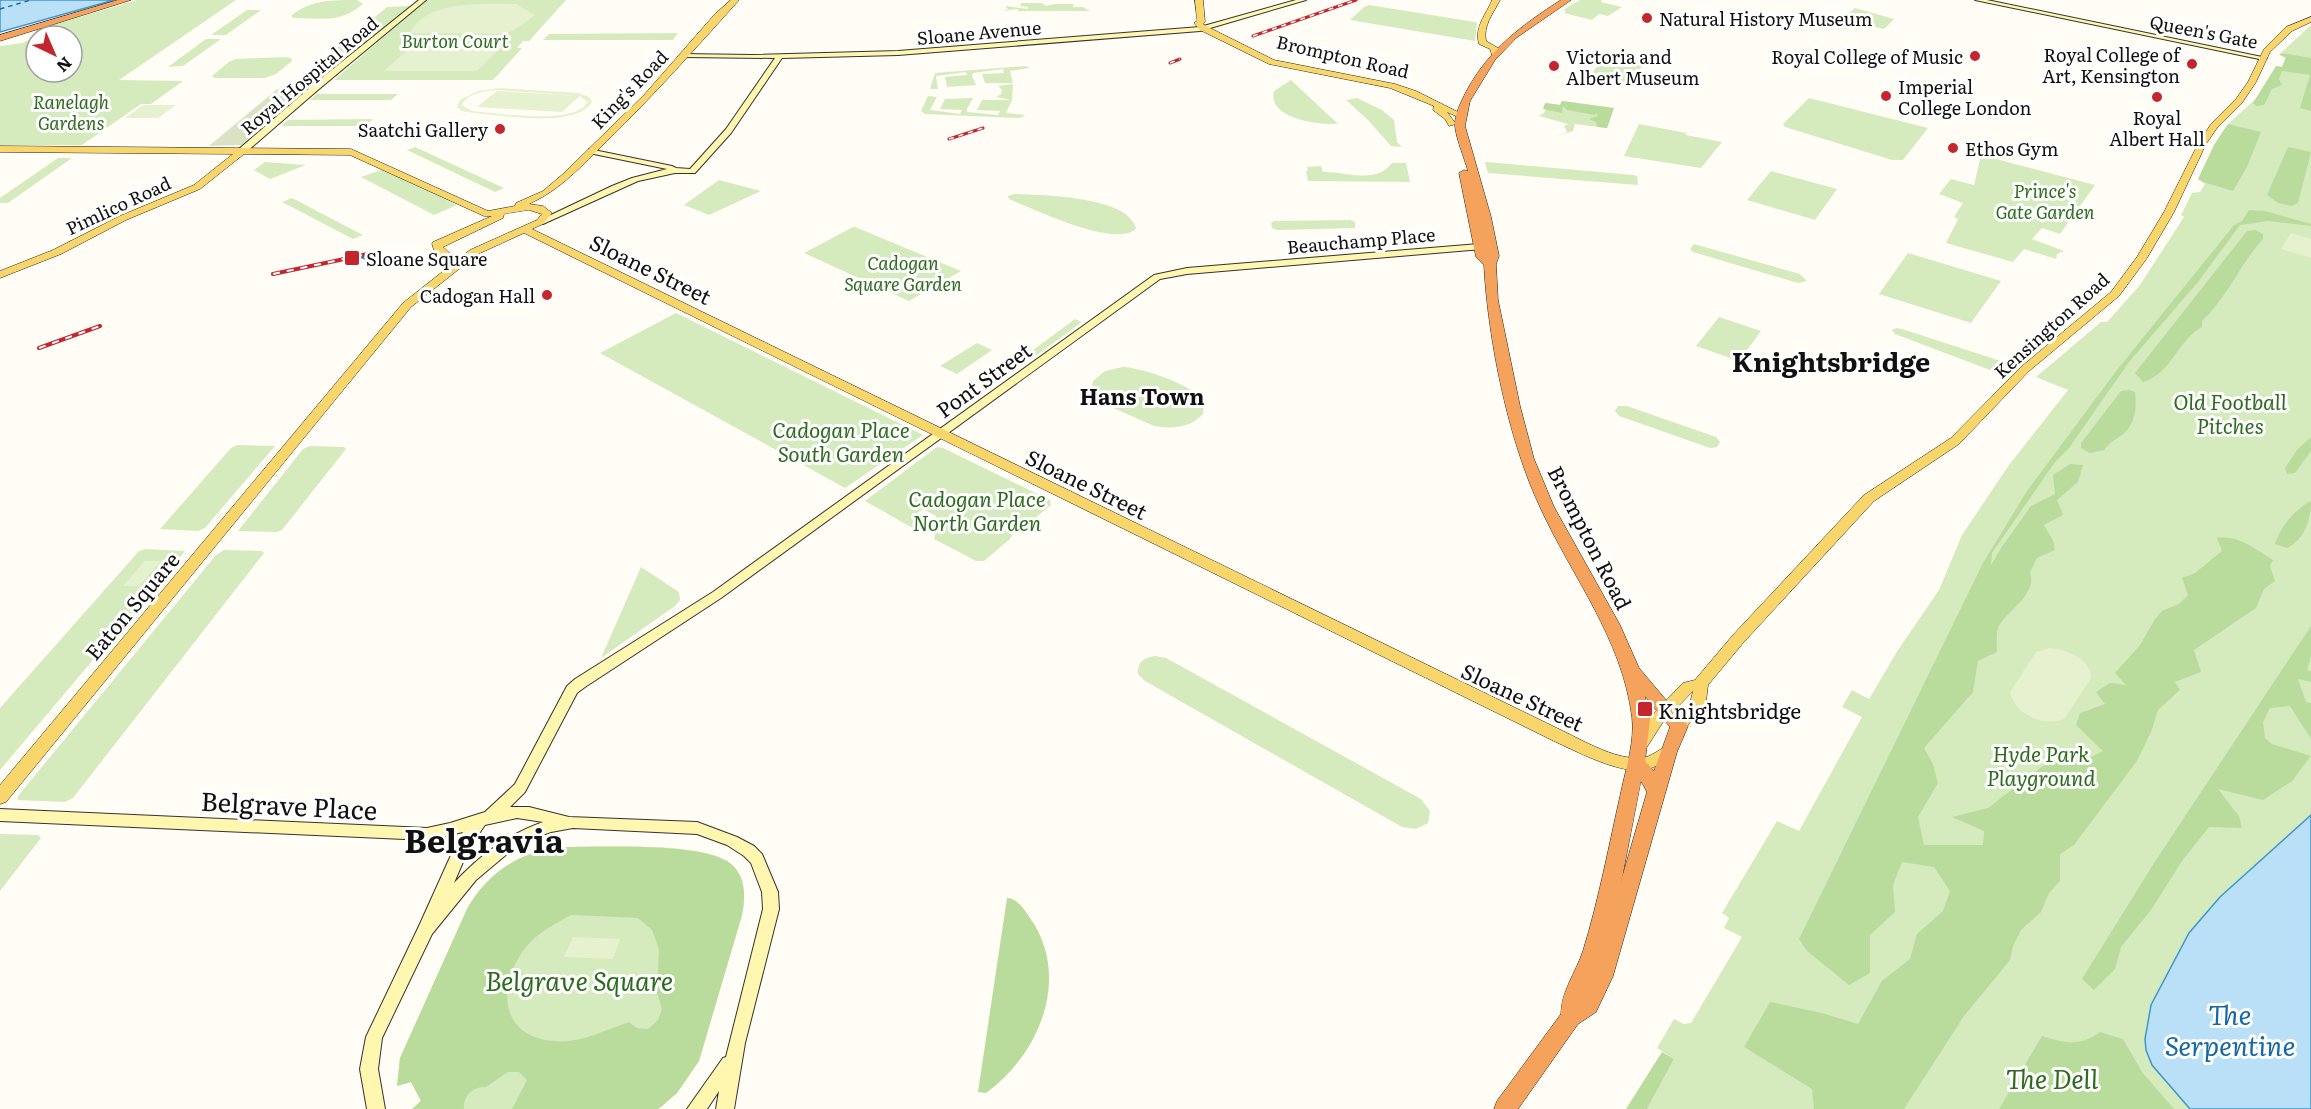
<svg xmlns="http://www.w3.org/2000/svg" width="2311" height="1109" viewBox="0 0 2311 1109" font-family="Literata,serif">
	<rect width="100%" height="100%" fill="#fffdf5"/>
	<path fill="#d5ebbd" d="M 137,0 L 236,0 L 119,80 L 183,81 L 151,104 L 141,104 L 82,145 L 0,145 L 0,46 L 22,43 L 36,37 L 36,72 L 72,72 L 72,36 L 37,36 L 39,34 L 35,30 Z
		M 357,0 L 363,4 C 339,24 323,18 294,18 L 291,16 C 309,0 332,0 357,0 Z
		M 426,0 L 566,0 L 529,41 L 523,41 L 517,48 L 522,48 L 493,80 L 334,80 Z
		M 1580,0 L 1602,0 L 1601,2 L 1622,7 L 1608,16 L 1599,14 L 1592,20 L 1564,13 L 1566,11 L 1563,10 Z
		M 1021,3 L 1042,3 L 1046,6 L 1054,4 L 1074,4 L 1073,7 L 1083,7 L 1090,11 L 1018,11 L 1017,9 L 1003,11 L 1008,9 L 1005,6 L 1028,9 L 1028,7 L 1020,6 Z
		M 1369,5 L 1475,22 L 1477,23 L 1475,41 L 1350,20 L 1364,7 Z
		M 410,6 L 375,35 L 356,33 L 387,7 Z
		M 1855,8 L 1894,19 L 1884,29 L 1855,22 L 1846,29 L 1834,26 Z
		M 247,10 L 261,10 L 226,35 L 211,35 Z
		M 2311,25 L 2311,1109 L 1647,1109 L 1674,1059 L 1657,1048 L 1674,1019 L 1684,1024 L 1691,1023 L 1742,937 L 1724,928 L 1729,918 L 1722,913 L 1777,821 L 1799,831 L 1862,717 L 1842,707 L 1852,690 L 1869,699 L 1898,650 L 1939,590 L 1962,535 L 2009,465 L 2068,390 L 2036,377 L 2101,322 L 2107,322 L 2140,285 L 2184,217 L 2181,215 L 2192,193 L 2200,192 L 2205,184 L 2198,179 L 2221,134 L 2229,123 L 2267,89 L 2276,66 L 2282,67 L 2286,59 L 2280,55 L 2281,53 Z
		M 678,33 L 673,40 L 543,40 L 549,34 Z
		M 206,39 L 221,39 L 183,66 L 168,67 Z
		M 356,39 L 370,39 L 328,76 L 304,76 L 344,42 Z
		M 1606,55 L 1645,64 L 1631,78 L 1633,79 L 1631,84 L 1589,77 Z
		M 285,57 L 291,58 L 292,61 L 276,74 L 265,78 L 215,78 L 212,76 L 229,62 L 236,59 Z
		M 1025,66 L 1030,68 L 1010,71 L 1013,83 L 985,83 L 982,74 L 1004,73 L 1003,69 L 973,73 L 972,76 L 976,85 L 947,87 L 945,77 L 967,75 L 966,72 L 936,76 L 938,89 L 930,89 L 935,73 Z
		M 1291,80 L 1338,124 C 1319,125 1267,119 1274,91 Z
		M 1013,84 L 1012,100 L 1006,113 L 1025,115 L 1020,118 L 925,114 L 921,111 L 928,96 L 937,97 L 930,110 L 960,114 L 962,110 L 940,109 L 945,99 L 973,98 L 967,109 L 967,112 L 998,115 L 1000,111 L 977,110 L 982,100 L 1011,100 L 996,97 L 1001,94 L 1002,90 L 998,86 Z
		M 317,94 L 398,94 L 391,100 L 310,100 Z
		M 1357,98 L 1382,110 L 1394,120 L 1397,142 L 1402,147 L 1391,146 L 1368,120 L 1346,100 Z
		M 1809,98 L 1928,128 L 1903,160 L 1892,160 L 1785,127 L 1783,124 Z
		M 1562,101 L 1614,108 L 1607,128 L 1575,124 L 1573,131 L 1556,136 L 1567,132 L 1564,126 L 1568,124 L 1539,116 L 1545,112 L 1545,103 L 1560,105 Z
		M 373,119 L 366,126 L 281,126 L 288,120 Z
		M 1639,124 L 1686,133 L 1686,135 L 1722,142 L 1701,168 L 1624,156 Z
		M 415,147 L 504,188 L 495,192 L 407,150 Z
		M 1981,155 L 2095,185 L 2060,234 L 2042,228 L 2032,239 L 2064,251 L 2057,254 L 2056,259 L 2024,249 L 2013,262 L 1946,243 L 1958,219 L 1954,217 L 1963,203 L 1939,194 L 1951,179 L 1974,185 Z
		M 58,158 L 72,158 L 8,203 L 0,203 L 0,198 Z
		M 265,162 L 306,165 L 270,179 L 254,170 Z
		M 1487,162 L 1633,175 L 1637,176 L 1638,185 L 1488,173 L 1485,163 Z
		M 1392,163 L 1406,163 L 1410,182 L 1308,181 L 1306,171 L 1308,171 L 1307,167 L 1321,166 L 1323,172 C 1345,171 1376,185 1392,163 Z
		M 384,169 L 457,205 L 434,215 L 361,177 Z
		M 1771,171 L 1837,189 L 1815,220 L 1747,200 Z
		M 719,180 L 761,191 L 709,215 L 684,205 Z
		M 1014,194 C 1040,195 1130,196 1136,229 C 1114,248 1034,209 1009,199 L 1008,196 Z
		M 292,198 L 363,235 L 353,239 L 282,202 Z
		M 1350,220 L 1355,222 L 1355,228 L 1277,230 L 1272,228 L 1271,223 L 1274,221 Z
		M 853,227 L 855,227 L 961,271 L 909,301 L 804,253 Z
		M 1694,244 L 1800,274 L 1807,281 L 1798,283 L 1693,252 L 1690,249 Z
		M 1908,253 L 2001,281 L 1971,323 L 1879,294 Z
		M 676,313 L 919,433 L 923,435 L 845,488 L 600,353 Z
		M 1719,317 L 1761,331 L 1739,361 L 1696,346 Z
		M 1075,319 L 1082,322 L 1037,355 L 1029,353 Z
		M 1896,328 L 1902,329 L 2013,365 L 2003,375 L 1895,334 L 1892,330 Z
		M 977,343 L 992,350 L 957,374 L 940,366 Z
		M 1123,367 C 1143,368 1194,385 1204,402 L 1203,414 C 1190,428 1172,429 1154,426 L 1100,402 L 1091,392 L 1093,381 L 1105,371 Z
		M 1618,406 L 1627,406 L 1716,437 L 1720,442 L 1717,447 L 1710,448 L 1619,416 L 1615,411 Z
		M 237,445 L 275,446 L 205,528 L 198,531 L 160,529 L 231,448 Z
		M 310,446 L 344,447 L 346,449 L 282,530 L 277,532 L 238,531 L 303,449 Z
		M 937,447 L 943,448 L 1050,500 L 1051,505 L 1025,526 L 1014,531 L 1010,539 L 984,561 L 976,561 L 934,539 L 938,523 L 936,516 L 923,509 L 913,516 L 923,525 L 923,528 L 918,531 L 865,501 Z
		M 145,549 L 185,551 L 0,770 L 0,708 L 139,551 Z
		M 224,550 L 262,551 L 264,553 L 73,798 L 65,802 L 18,800 L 18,796 L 216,555 Z
		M 641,567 L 679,592 L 680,600 L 675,606 L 601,658 Z
		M 1155,656 L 1166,658 L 1421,799 L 1430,811 L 1428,823 L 1416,829 L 1402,827 L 1145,681 L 1138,674 C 1137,662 1144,658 1155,656 Z
		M 0,834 L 38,835 L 41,838 L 0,891 Z
		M 553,847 C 594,848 695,841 727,861 C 746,873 746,896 742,915 L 699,1061 L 677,1093 L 658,1109 L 412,1109 L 421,1101 L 411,1082 L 397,1086 L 400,1058 L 467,909 C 487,874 515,856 553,847 Z"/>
	<path fill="#b9dc9c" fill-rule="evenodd" d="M 2281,53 L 2311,58 L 2311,111 L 2300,108 L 2310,75 L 2282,71 L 2279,79 L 2282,85 L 2272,89 L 2264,105 L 2256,106 L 2253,103 L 2276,66 L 2282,67 L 2286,57 L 2280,55 Z
		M 1562,101 L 1614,108 L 1607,128 L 1597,127 L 1596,122 L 1589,119 L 1598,116 L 1596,113 L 1595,115 L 1567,110 L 1563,106 L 1562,113 L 1543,109 L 1545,103 L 1560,105 Z
		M 2228,124 L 2261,132 L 2247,167 L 2233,191 L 2203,182 L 2198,179 L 2214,145 Z
		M 2288,147 L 2311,152 L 2298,203 L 2292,206 L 2278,203 L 2267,195 Z
		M 2249,210 L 2265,211 L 2311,224 L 2311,226 L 2268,221 L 2240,225 L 2198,282 L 2129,362 L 2069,448 L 2055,462 L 1992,553 L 1991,565 L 2001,548 L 2031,506 L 2055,494 L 2053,475 L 2070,464 L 2083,465 L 2078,482 L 2057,500 L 2063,515 L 2044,525 L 2053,540 L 2055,550 L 2037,558 L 2030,572 C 2038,596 2005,611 1998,628 C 1996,634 1997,645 1997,652 L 1978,661 L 1973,692 L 1924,748 L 1933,764 L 1938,783 L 1918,817 L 1924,845 L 1983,845 L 1984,831 L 1952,817 L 1988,808 L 2048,762 L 2077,764 L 2103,751 L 2076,725 L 2080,713 L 2105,704 L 2096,692 L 2110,683 L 2126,685 L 2115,673 L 2140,645 L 2155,619 L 2162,611 L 2179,604 L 2188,595 L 2182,578 L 2195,573 L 2222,551 L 2217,538 C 2239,535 2255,549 2273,560 L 2270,566 L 2275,581 L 2264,589 L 2256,608 L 2194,650 L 2201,672 L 2175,682 L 2180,690 L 2158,710 L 2151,732 L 2137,761 L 2074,845 L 2060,854 L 2060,881 L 2049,893 L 2041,912 L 2021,930 L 2013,946 L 2010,960 L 1964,1016 L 1904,1109 L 1814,1109 L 1812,1089 L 1744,1047 L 1770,1002 L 1822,1013 L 1858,1024 L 1882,981 L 1910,959 L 1917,934 L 1943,911 L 1950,891 L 1934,867 L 1902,862 L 1893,885 L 1895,912 L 1870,935 L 1870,973 L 1849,985 L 1807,951 L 1799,939 L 1983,563 L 2027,491 L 2117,370 L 2234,225 L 2242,221 Z
		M 2255,230 L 2263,234 L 2263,239 C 2240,264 2227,298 2202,321 L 2202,327 C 2177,340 2172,374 2143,382 L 2135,373 L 2247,231 Z
		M 2129,390 L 2135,392 C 2137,408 2135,425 2122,435 C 2115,440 2109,443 2104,450 L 2090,453 L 2081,448 L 2081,443 L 2121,391 Z
		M 2311,437 L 2311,451 L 2295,473 L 2287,474 L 2285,468 L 2297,450 Z
		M 2311,501 C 2311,520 2305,539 2287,548 L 2275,544 C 2280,527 2295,509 2311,501 Z
		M 2311,626 L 2311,656 L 2307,670 L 2311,671 L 2311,682 L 2298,679 L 2306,702 L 2311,703 L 2311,739 L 2290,706 L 2270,708 L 2263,722 L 2265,738 L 2272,744 L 2311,756 L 2292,781 L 2263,800 L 2218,789 L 2239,816 L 2242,828 L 2209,827 L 2182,861 L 2151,910 L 2121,947 L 2115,969 L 2094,990 L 2082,979 L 2154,863 Z
		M 553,847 C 593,847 696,842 727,861 C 746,873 746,896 742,915 L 699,1061 L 677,1093 L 661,1107 L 658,1109 L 512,1109 L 527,1080 L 519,1072 L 508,1072 L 486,1087 C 473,1086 463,1096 464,1109 L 412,1109 L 421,1101 L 411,1082 L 397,1086 L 400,1058 L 467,909 C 487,874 515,856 553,847 ZM 571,915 L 638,918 L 652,930 L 659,949 L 657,993 L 662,1009 L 658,1020 L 648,1029 L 637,1028 L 629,1022 C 605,1030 579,1044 553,1041 C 497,1036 498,982 526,947 C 538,932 555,924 571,915 Z
		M 1007,898 C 1017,898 1025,910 1030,918 C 1072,977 1039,1055 986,1093 L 978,1092 Z
		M 2100,1032 L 2123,1039 L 2142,1072 L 2174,1109 L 1999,1109 L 2042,1036 C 2064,1043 2080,1047 2100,1032 Z
		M 1662,1052 L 1674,1059 L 1647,1109 L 1626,1109 Z"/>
	<path fill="#d9e3c4" d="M 287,86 L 312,87 L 242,145 L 209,146 L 276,90 Z"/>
	<path fill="#e6f2cf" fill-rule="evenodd" d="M 516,4 L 535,15 L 522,25 L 506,34 L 410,33 C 426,0 483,4 516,4 Z
		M 413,45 L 502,46 L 477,71 L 384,71 Z
		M 500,88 L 579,93 L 589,97 L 592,102 C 576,129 501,115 474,113 L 462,111 L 457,107 L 460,100 L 478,91 ZM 498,90 L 577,96 L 497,91 L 477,107 L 562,112 L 580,96 L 587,102 C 576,126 495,113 472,111 L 462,105 C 467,93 485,91 498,90 Z
		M 143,105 L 176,105 L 158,118 L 125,118 Z
		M 2291,233 L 2311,239 L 2311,258 L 2281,249 Z
		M 145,561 L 161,561 L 139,586 L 123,586 Z
		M 2050,648 C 2066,650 2091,658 2091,678 L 2065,718 C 2046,729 2014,714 2010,692 L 2036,652 Z
		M 573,937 L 620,939 L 613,959 L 564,957 Z"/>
	<path fill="#b9e0f7" stroke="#3f96cf" stroke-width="1.5" d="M 0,0 L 114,0 L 0,32 Z
		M 2311,815 L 2311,1109 L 2190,1109 L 2152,1065 L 2146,1050 L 2145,1039 L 2151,1005 L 2189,933 L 2220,897 Z"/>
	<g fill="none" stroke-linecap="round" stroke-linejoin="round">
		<path stroke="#3f96cf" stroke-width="2" d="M 352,254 L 366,259"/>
		<path stroke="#1768a6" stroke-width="1.5" stroke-dasharray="4.5 4" stroke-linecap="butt" d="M 0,9 L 31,0"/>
		<g stroke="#333" stroke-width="2">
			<path id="secondary" d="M 419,0 L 426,0 L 319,89 L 245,153 L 239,153 L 239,149 L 313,85 Z
				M 1296,0 L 1306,0 L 1200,31 L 898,55 L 782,58 L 731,133 L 695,173 L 675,173 L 638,181 L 543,224 L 536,222 L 612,186 L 632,178 L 667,169 L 589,153 L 589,149 L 672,166 L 676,168 L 690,169 L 726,129 L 775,58 L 684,57 L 681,55 L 682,54 L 752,55 L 898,51 L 1200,27 Z
				M 1975,0 L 1987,0 L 2267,58 L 2264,60 Z
				M 1491,243 L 1495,246 L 1494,248 L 1187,274 L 1160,279 L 721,598 L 585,687 L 577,693 L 525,792 L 510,807 L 529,807 L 569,817 L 697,822 L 737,837 L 754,846 L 762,854 L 778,892 L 779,909 L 745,1043 L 734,1109 L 716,1109 L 719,1091 L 707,1109 L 687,1109 L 723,1058 L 726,1057 L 763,909 L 762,892 L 751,863 L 744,856 L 727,845 L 697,834 L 573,828 L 551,832 L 534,838 L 513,849 L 476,880 L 432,934 L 382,1038 L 378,1069 L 385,1109 L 367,1109 L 360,1069 L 366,1037 L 419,926 L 456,844 L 463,832 L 427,840 L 0,821 L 0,809 L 427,828 L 450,823 L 485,812 L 515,784 L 567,686 L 575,679 L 713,592 L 1154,275 L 1187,268 ZM 517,818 L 543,822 C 507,835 480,855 454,883 L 469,848 L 485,825 Z"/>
		</g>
		<g stroke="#222" stroke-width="1">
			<path id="primary" d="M 731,0 L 739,0 C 696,48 653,96 607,141 C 581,166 562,189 529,204 L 543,206 L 552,213 L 543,224 L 532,229 L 1569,734 C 1589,744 1618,760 1642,758 C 1651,757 1659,749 1668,746 L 1674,748 L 1676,752 L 1674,756 C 1664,761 1654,769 1643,770 C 1618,773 1580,753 1558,743 L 524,233 L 478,254 L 411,307 L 6,802 L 0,804 L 0,785 L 403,303 L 451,265 L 434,250 L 432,244 L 433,242 L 492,216 L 484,216 L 350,155 L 244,154 L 200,189 L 126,220 L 61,254 L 0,278 L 0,271 L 53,250 L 120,216 L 194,185 L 233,154 L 0,152 L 0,146 L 351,149 L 488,211 L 515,206 L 516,203 L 543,191 L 563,174 L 644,95 L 715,14 ZM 529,210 L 542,214 L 537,220 L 470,250 L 457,260 L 443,247 L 503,218 L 504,214 Z
				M 1195,0 L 1203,0 L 1205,22 L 1203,24 L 1206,26 L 1274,60 L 1395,84 L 1416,91 L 1464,115 L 1460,118 L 1447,112 L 1456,124 L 1449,126 L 1445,119 L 1433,110 L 1434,106 L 1390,88 L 1269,64 L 1200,30 L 1194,23 L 1197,21 Z
				M 1492,0 L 1500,0 C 1493,14 1483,25 1486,41 L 1498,48 L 1499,53 L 1495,55 L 1492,55 L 1490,49 L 1479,44 C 1474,27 1486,15 1492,0 Z
				M 2311,17 L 2311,22 L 2292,31 L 2270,52 L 2256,82 L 2242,103 L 2217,128 L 2206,144 L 2174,212 L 2147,258 L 2119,296 L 2029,371 L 1959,444 L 1874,501 L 1743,643 L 1708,685 L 1706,702 L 1684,730 L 1679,732 L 1674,730 L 1671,726 L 1690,703 L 1693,691 L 1663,722 L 1645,750 L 1639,752 L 1633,750 L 1631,746 L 1653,714 L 1683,683 L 1695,680 L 1733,635 L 1864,495 L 1951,438 L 2021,367 L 2111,292 L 2137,257 L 2164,212 L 2198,144 L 2211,124 L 2236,99 L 2248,82 L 2264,49 L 2286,27 Z"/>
		</g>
		<g stroke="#222" stroke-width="1">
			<path id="highway" d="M 118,0 L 131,0 L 0,41 L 0,35 Z
				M 1561,0 L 1571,0 L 1516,38 L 1495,60 L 1470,101 L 1465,126 L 1491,217 L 1499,256 L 1496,264 L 1498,300 L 1520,406 L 1534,459 L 1554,507 L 1620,625 L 1639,668 L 1688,726 L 1677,752 L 1613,976 L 1596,1012 L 1578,1024 L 1518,1109 L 1494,1109 L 1497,1101 L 1561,1014 C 1561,992 1576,972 1583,951 C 1599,899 1609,845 1621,792 C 1626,768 1635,741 1632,717 C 1622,638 1572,577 1540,507 C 1508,439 1488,339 1484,265 L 1476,257 L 1459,173 L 1464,170 L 1468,171 C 1464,157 1457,141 1455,127 C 1454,115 1461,102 1466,92 C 1489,49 1522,25 1561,0 ZM 1645,696 L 1670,727 L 1654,771 L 1645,761 L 1650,719 ZM 1641,781 L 1647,792 L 1619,888 L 1622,878 Z"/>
		</g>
		<use href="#secondary" fill="#fff6b0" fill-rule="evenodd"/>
		<use href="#primary" fill="#f9d66b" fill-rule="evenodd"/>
		<use href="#highway" fill="#f5a25d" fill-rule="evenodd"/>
		<g stroke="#c4262e" stroke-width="3">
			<path id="rail-far1" d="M 1253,36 L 1356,0
				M 1170,63 L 1180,59
				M 949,139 L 983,128"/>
		</g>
		<g stroke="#c4262e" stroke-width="4">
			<path id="rail" d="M 273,274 L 368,254
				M 39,348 L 100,326"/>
		</g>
		<use href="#rail-far1" stroke="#fff" stroke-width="1.5" stroke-dasharray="5" stroke-linecap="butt"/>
		<use href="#rail" stroke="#fff" stroke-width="2" stroke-dasharray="7" stroke-linecap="butt"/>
	</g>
	<g fill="#c4262e" stroke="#fff" stroke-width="2">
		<circle cx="1647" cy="18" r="6"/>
		<circle cx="1975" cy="56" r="6"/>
		<circle cx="2192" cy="64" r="6"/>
		<circle cx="1554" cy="66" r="6"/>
		<circle cx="1886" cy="96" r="6"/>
		<circle cx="2157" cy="97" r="6"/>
		<circle cx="500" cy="129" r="6"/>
		<circle cx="1953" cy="148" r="6"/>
		<rect x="344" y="250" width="16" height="16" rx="3"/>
		<circle cx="547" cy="295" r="6"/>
		<rect x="1637" y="701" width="16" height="16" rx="3"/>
	</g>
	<g text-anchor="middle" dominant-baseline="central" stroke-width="6" stroke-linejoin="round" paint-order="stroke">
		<g font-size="18" fill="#111" stroke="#fff" text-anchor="start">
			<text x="1659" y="18">Natural History Museum</text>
			<text x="2180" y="54" text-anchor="end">Royal College of<tspan x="2180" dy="21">Art, Kensington</tspan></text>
			<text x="1566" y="56">Victoria and<tspan x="1566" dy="21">Albert Museum</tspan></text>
			<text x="1963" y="56" text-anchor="end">Royal College of Music</text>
			<text x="1898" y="86">Imperial<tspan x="1898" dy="21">College London</tspan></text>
			<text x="2157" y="117" text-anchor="middle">Royal<tspan x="2157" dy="21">Albert Hall</tspan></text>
			<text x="488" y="129" text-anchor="end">Saatchi Gallery</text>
			<text x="1965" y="148">Ethos Gym</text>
			<text x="366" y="258">Sloane Square</text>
			<text x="535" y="295" text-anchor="end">Cadogan Hall</text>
		</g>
		<g font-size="18" fill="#111" stroke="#fff">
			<text transform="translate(2204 31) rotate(11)">Queen's Gate</text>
			<text transform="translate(979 32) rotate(-5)">Sloane Avenue</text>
			<text transform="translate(1343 56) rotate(13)">Brompton Road</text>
			<text transform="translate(309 75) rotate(-40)">Royal Hospital Road</text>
			<text transform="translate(629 89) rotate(-46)">King's Road</text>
			<text transform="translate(118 205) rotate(-25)">Pimlico Road</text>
			<text transform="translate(1361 240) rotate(-5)">Beauchamp Place</text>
			<text transform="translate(2051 325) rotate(-42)">Kensington Road</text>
		</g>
		<g font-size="18" font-style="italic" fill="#2f6b1f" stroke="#fff">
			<text x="455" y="40">Burton Court</text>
			<text x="71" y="101">Ranelagh<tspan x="71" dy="21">Gardens</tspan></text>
			<text x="2045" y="190">Prince's<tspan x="2045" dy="21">Gate Garden</tspan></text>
			<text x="903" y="262">Cadogan<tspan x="903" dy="21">Square Garden</tspan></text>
		</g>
		<g font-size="21" fill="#111" stroke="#fff">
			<text transform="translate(651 268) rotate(26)">Sloane Street</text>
			<text transform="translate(983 379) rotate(-36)">Pont Street</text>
			<text transform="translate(1087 483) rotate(26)">Sloane Street</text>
			<text transform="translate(1591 537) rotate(63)">Brompton Road</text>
			<text transform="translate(131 605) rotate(-50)">Eaton Square</text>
			<text transform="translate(1523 696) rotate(25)">Sloane Street</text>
		</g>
		<g font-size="21" font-style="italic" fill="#2f6b1f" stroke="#fff">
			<text x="2230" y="400">Old Football<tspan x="2230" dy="24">Pitches</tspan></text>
			<text x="841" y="428">Cadogan Place<tspan x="841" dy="24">South Garden</tspan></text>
			<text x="977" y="497">Cadogan Place<tspan x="977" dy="24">North Garden</tspan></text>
			<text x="2041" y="752">Hyde Park<tspan x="2041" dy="24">Playground</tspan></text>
		</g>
		<g font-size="21" fill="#111" stroke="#fff" text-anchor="start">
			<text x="1658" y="709">Knightsbridge</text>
		</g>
		<g font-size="22" font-weight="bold" fill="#111" stroke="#fff">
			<text x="1142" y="395">Hans Town</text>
		</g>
		<g font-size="26" fill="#111" stroke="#fff">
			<text transform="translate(289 804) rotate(3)">Belgrave Place</text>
		</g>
		<g font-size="26" font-style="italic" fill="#2f6b1f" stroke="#fff">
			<text x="579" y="979">Belgrave Square</text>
			<text x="2052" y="1077">The Dell</text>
		</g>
		<g font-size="27" font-weight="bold" fill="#111" stroke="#fff">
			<text x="1831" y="360">Knightsbridge</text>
		</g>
		<g font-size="27" font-style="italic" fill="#1768a6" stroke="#fff">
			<text x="2230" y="1013">The<tspan x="2230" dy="31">Serpentine</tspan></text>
		</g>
		<g font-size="33" font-weight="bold" fill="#111" stroke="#fff">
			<text x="484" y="838">Belgravia</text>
		</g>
	</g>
	<g transform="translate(54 54) rotate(136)"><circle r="28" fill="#ffffff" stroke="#a0a0a0" stroke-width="1.5"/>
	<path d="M0-4.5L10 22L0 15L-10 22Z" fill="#c4262e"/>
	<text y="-9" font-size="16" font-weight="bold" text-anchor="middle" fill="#111111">N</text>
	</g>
</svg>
